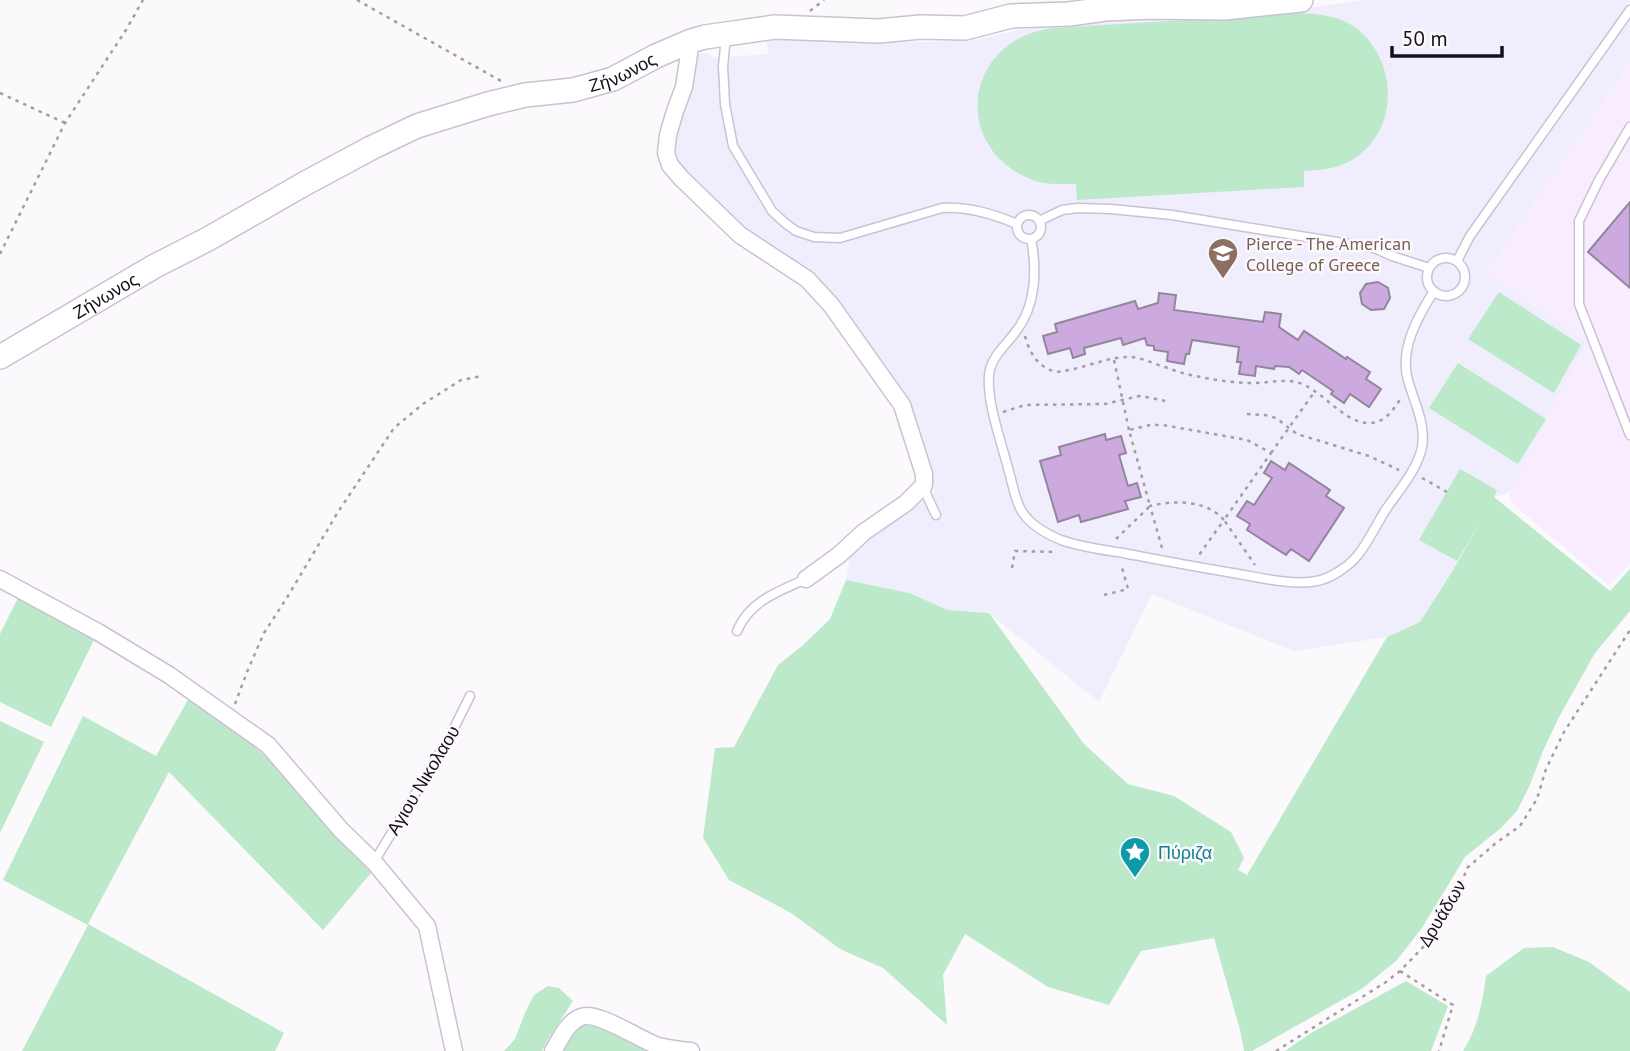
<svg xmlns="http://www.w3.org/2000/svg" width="1630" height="1051" viewBox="0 0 1630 1051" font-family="'PT Sans',sans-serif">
	<rect width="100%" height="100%" fill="#fcf9fd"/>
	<path fill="#f8edff" d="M 1630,62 L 1630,563 L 1609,586 L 1510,501 L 1510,492 L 1587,342 L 1487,272 Z"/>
	<path fill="#f0eefc" d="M 1363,0 L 1630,0 L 1630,62 L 1487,272 L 1587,342 L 1510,492 L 1494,497 L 1453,569 L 1420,622 L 1387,637 L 1294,651 L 1152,594 L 1099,702 L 989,613 L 948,610 L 909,593 L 846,580 L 850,555 L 872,534 L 935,493 L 906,402 L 828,292 L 747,233 L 677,164 L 673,148 L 678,118 L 688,99 L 698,55 L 704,53 L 710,54 L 713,58 L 768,54 L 766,35 L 826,40 L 927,42 L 980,39 L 1041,25 L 1097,16 L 1268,14 Z"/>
	<path fill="#bbe9ca" d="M 1300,13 C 1320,14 1340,16 1356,28 C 1401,63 1399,138 1346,163 C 1332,170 1318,170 1304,171 L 1304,187 L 1077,200 L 1076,184 C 1061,184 1047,185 1033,180 C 949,148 964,38 1054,28 Z
		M 1499,292 L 1581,345 L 1554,393 L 1468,339 Z
		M 1458,363 L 1546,419 L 1518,464 L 1429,408 Z
		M 1460,469 L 1497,490 L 1494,497 L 1610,591 L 1630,569 L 1630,611 L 1595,653 L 1558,719 L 1543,751 L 1529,787 L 1517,811 L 1501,828 L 1465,857 L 1422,928 L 1397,960 L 1363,988 L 1252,1051 L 1244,1051 L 1240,1030 L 1214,938 L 1141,951 L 1109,1005 L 1048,987 L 965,934 L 943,975 L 947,1025 L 883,968 L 840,949 L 791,913 L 729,880 L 703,838 L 715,748 L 734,747 L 778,665 L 802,646 L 830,619 L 846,580 L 909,593 L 948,610 L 989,613 L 1084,744 L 1128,784 L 1174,796 L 1231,832 L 1244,858 L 1238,870 L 1247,875 L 1387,637 L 1420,622 L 1453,570 L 1481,521 L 1457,561 L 1419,540 Z
		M 18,598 L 94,640 L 51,727 L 0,702 L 0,634 Z
		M 189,698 L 246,739 L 274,764 L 371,873 L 323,930 L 169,772 L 88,924 L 284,1033 L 275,1051 L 22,1051 L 88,925 L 3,880 L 83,716 L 156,756 Z
		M 0,721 L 44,742 L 0,833 Z
		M 1553,947 L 1589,962 L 1630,992 L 1630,1051 L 1463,1051 C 1477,1030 1483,1001 1486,976 L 1524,948 Z
		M 1406,981 L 1448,1006 L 1431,1051 L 1285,1051 L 1311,1033 Z
		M 548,986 L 559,988 L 573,1001 L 549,1038 L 542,1051 L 504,1051 L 515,1039 L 525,1013 L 534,995 Z
		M 588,1021 L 624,1036 L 650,1051 L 559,1051 L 571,1032 Z"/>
	<path fill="#ccaadf" stroke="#92869a" stroke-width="2" d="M 1630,202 L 1630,288 L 1588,252 Z
		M 1378,282 L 1388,288 L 1390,298 L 1384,309 L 1371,310 L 1362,304 L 1360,293 L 1366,284 Z
		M 1159,293 L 1176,295 L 1174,310 L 1263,322 L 1265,312 L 1281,314 L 1279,327 L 1298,340 L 1304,331 L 1346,359 L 1347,357 L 1370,372 L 1366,379 L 1381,389 L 1369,407 L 1350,394 L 1344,403 L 1331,394 L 1333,391 L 1302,370 L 1299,374 L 1289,367 L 1275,366 L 1274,369 L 1256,366 L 1255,376 L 1239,374 L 1241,362 L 1237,362 L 1239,347 L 1192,340 L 1189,354 L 1186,354 L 1184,364 L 1167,361 L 1168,352 L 1154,350 L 1154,346 L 1147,345 L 1145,338 L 1123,345 L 1121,338 L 1084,348 L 1085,354 L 1073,358 L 1070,348 L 1048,354 L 1043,336 L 1057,332 L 1055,324 L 1135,301 L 1138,309 L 1158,303 Z
		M 1105,434 L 1106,440 L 1121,436 L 1126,453 L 1119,455 L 1128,486 L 1137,483 L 1141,497 L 1125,501 L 1128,509 L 1081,522 L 1079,515 L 1058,522 L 1040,461 L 1061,455 L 1059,447 Z
		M 1271,461 L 1285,470 L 1289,463 L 1330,490 L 1326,496 L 1344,508 L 1309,561 L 1291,549 L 1286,555 L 1247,530 L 1250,524 L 1237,516 L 1247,501 L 1254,505 L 1272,478 L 1264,473 Z"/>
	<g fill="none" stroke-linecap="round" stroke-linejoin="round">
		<g stroke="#cdc0d5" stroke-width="11">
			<path id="lane" d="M 726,37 L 723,66 L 725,104 L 733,146 L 772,211 L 785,223 L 796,231 L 814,237 L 840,238 L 942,208 C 968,206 993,214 1017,224
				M 1630,127 L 1599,180 L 1579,221 L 1579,304 L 1630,435
				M1017 227a12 12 0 1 1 24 0a12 12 0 1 1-24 0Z
				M 1039,221 L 1062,210 L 1078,208 L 1111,209 L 1172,215 L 1374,248 L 1392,256 L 1429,268
				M 1031,239 C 1037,269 1036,305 1017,330 C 1008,343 994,354 990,369 C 984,395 1001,441 1008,468 C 1012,481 1014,496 1020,508 C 1027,523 1046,534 1061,540 C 1081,547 1103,550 1123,553 C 1160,560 1196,567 1233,573 C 1258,577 1292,586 1317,581 C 1331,578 1348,567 1357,556 C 1368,543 1376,525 1385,511 C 1398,491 1417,471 1422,447 C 1426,424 1414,402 1408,380 C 1399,350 1418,316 1434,291
				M1427 277a19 19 0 1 1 38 0a19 19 0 1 1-38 0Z
				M 1457,261 L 1470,236 L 1630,10
				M 924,485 L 928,498 L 936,515
				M 737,631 C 750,601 777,592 806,579
				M 374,862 L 450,736 L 470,696"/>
		</g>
		<g stroke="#cdc0d5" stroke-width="19">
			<path id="street" d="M 691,41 L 684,87 L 675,111 L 668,135 L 666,153 L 670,165 L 681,178 L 740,235 L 807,279 L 831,305 L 902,405 L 924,474 L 924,485 L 906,503 L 864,532 L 839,555 L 806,579
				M 0,579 L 98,632 L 169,675 L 268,745 L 341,830 L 374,862 L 427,926 L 454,1051
				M 553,1051 C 560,1040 567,1022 581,1017 C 597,1010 640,1040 658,1046 C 669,1049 680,1050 691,1051"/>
		</g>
		<g stroke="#cdc0d5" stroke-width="26">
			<g id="secondary">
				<path id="s1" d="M 0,357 L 155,266 L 208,239 L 304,184 L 371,148 L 417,126 L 488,104 L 525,95 L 573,90 L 613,79 L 656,56 L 691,41 L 705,37 L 775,27 L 878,31 L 921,27 L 965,28 L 1011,16 L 1069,14 L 1105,9 L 1151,7 L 1224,8 L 1301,0"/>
			</g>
		</g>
		<path stroke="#a29ea3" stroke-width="2.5" stroke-dasharray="3.5 5" stroke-linecap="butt" d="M 357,0 L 501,81
			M 810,11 L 824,0
			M 0,93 L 65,123
			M 0,254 L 65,123 L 126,30 L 143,0
			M 1025,336 C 1030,354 1038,367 1056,372 C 1081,370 1105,357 1129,357 C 1141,357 1154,364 1165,367 C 1175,371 1185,374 1196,376 C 1214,380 1235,383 1254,383 C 1268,383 1282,379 1296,382 C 1322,388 1343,424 1370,423 C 1385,423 1394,409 1401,398
			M 1114,360 L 1129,430
			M 1003,412 L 1025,405 L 1105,404 L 1139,396 L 1152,398 L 1165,401
			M 1247,414 L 1265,415 L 1276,418 L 1297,434 L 1369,456 L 1399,470
			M 1271,453 L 1315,391
			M 1422,478 L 1447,492
			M 1116,539 L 1150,506 L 1129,430 L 1150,425 L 1163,425 L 1247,440 L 1271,453 L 1224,520 L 1255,565
			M 1162,548 L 1150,506 C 1174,500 1207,500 1224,520 L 1199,555
			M 1012,568 L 1015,551 L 1057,552
			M 1104,595 L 1128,589 L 1121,564
			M 235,704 L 247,672 L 264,633 L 288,596 L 338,512 L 394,428 L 423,404 L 461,380 L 482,376
			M 1400,971 L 1453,1005 L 1439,1051
			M 1276,1051 L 1386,982 L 1400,971 L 1430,940 L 1459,890 L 1467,868 L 1496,843 L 1520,826 L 1537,799 L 1546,769 L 1564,732 L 1630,630"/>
		<use href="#lane" stroke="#fff" stroke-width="8"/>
		<use href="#street" stroke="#fff" stroke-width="16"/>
		<use href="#secondary" stroke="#fff" stroke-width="23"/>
	</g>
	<defs>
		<g id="school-pin" transform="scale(1.575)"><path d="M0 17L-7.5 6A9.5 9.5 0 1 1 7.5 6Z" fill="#8d6e63" stroke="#fcf9fd"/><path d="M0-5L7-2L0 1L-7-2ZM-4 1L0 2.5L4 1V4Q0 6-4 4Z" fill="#fff"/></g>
		<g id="sight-pin" transform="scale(1.575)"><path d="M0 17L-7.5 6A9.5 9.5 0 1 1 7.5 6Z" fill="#0f9aa8" stroke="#fcf9fd"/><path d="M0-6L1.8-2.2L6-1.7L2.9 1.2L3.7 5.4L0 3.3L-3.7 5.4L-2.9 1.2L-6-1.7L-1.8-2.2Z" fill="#fff"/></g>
	</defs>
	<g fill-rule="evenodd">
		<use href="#school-pin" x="1223" y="253"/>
		<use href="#sight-pin" x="1135" y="852"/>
	</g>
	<g text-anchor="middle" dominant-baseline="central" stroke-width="5" stroke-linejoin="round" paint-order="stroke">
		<g font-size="18" fill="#161118" stroke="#fcf9fd">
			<text stroke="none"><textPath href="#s1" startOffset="690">Ζήνωνος</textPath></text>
			<text stroke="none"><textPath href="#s1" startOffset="122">Ζήνωνος</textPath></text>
			<text transform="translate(423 780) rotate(-59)">Αγιου Νικολαου</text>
			<text transform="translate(1442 913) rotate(-59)">Δρυάδων</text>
		</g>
		<g font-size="18" fill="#785e54" stroke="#fcf9fd" text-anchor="start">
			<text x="1246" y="243">Pierce - The American<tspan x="1246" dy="21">College of Greece</tspan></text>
		</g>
		<g font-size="18" fill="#0d838f" stroke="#fcf9fd" text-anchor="start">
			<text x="1158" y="852">Πύριζα</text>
		</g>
	</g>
	<path d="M1392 46v10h110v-10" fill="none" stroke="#161118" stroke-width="3.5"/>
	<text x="1402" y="46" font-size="21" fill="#161118" stroke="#fcf9fd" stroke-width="5" paint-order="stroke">50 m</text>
</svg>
